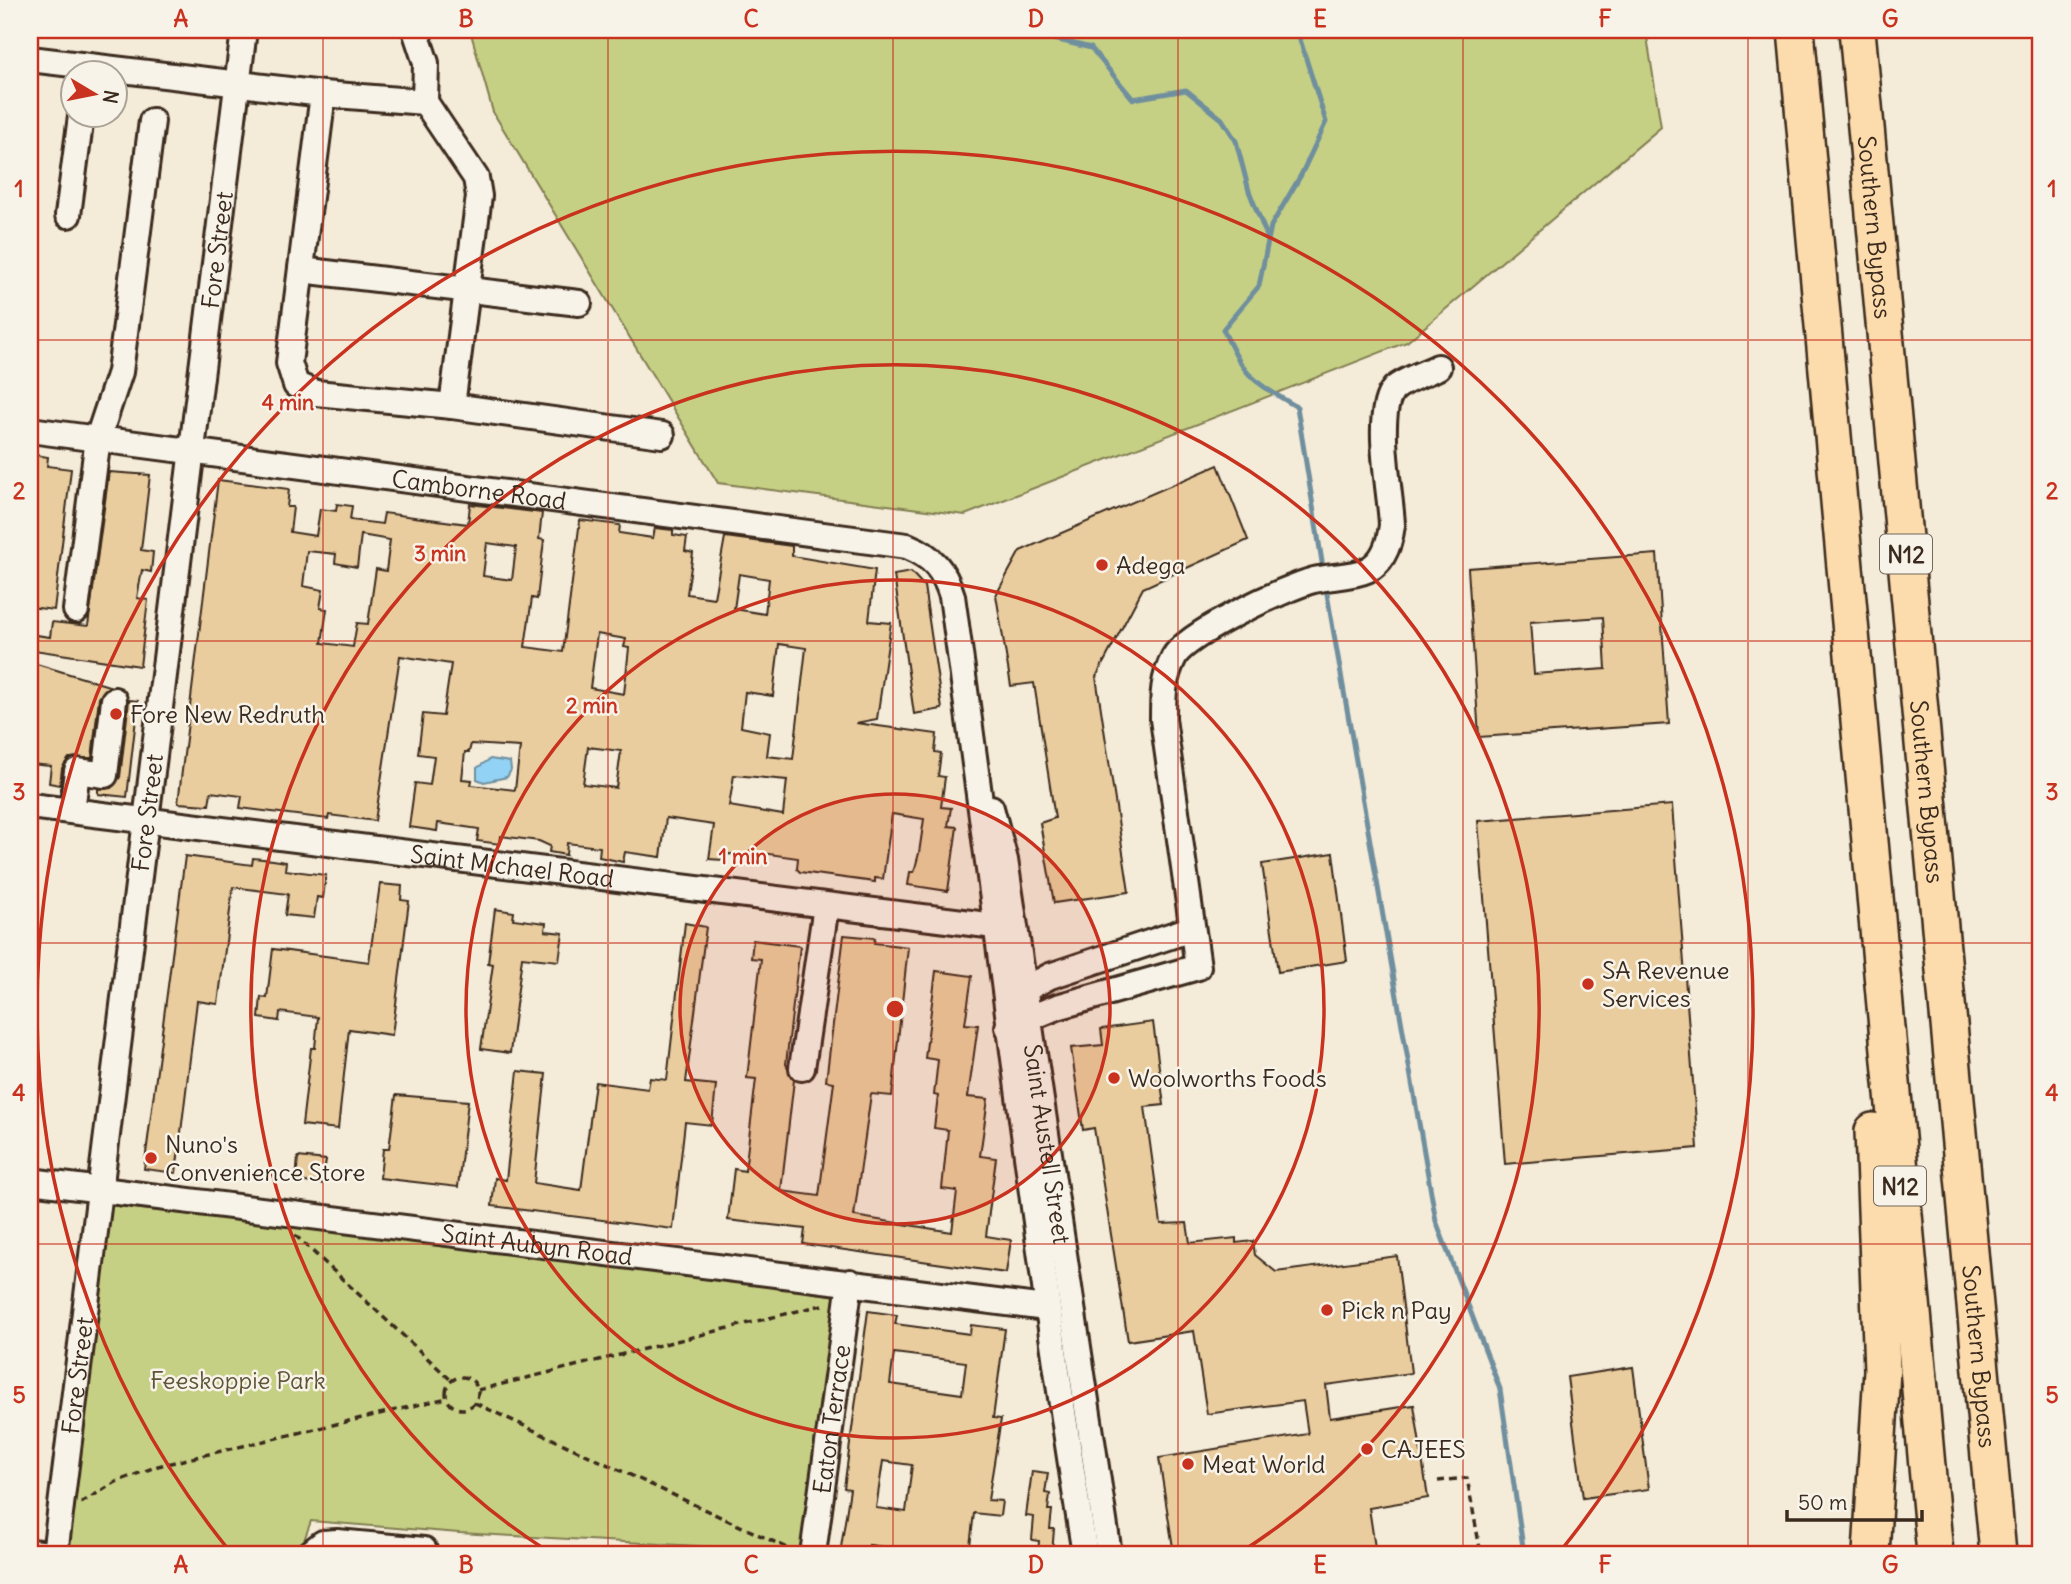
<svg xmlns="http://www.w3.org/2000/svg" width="2071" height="1584" viewBox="0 0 2071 1584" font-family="Delius,sans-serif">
	<rect width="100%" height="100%" fill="#f4ebd9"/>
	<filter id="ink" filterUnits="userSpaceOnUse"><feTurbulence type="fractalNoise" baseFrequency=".0143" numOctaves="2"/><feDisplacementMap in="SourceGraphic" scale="14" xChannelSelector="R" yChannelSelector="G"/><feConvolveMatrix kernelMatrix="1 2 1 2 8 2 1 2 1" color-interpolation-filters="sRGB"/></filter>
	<g filter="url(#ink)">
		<path fill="#c6d084" stroke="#807d51" stroke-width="2" d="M 470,30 L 1646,30 L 1661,127 L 1407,342 L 965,515 L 718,483 L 493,112 Z
			M 99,1204 L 840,1290 L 807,1552 L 459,1533 L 311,1521 L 299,1554 L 55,1554 Z"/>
		<path fill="#92d2f4" stroke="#6f8f9e" stroke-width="2" d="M 490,759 L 510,762 L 511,770 L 507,777 L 484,782 L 477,779 L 477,768 Z"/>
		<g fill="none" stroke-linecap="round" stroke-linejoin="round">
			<path stroke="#6f8f9e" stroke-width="5" d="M 1036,30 L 1054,39 L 1091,48 L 1133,99 L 1186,90 L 1222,119 L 1236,141 L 1249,191 L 1268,239
				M 1297,30 L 1326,122 L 1301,175 L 1271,226 L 1259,286 L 1223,329 C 1245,379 1252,380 1297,407 L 1323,568
				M 1327,594 L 1436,1221 L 1500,1389 L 1524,1554"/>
		</g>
		<path fill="#eacd9e" stroke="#3b2a1e" stroke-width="2" fill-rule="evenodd" d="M 30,454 L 48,457 L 47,466 L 71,469 L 54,610 L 30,607 L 34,535 L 30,534 Z
			M 1218,465 L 1248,540 L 1143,588 L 1096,677 L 1129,892 L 1054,903 L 1040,823 L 1055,818 L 1034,683 L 1011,686 L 996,595 L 1020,551 Z
			M 109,472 L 150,475 L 141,550 L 153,552 L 151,572 L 142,570 L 137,598 L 148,600 L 140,666 L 34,650 L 36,635 L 50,637 L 52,622 L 88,626 Z
			M 218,480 L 289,489 L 287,507 L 293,507 L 290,532 L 316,536 L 320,509 L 336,511 L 337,504 L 352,506 L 350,520 L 382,524 L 384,513 L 468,524 L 470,504 L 542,513 L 539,539 L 544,540 L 537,599 L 532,598 L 525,647 L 563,652 L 580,520 L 620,525 L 619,533 L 653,538 L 655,528 L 673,530 L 673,535 L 687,537 L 685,551 L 693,553 L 687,594 L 714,598 L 725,537 L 792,546 L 792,556 L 875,570 L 869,621 L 891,623 L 877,719 L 856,723 L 937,734 L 935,752 L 941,753 L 938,776 L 945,777 L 941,807 L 951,808 L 948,826 L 957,827 L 948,891 L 908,885 L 910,872 L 914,872 L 919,853 L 924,819 L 892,814 L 883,879 L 875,878 L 875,882 L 800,872 L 797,869 L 798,858 L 755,852 L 754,857 L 731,854 L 724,855 L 723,860 L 709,859 L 714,825 L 666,818 L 661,857 L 625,852 L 623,862 L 599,857 L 600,847 L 567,843 L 566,855 L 549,852 L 550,846 L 539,841 L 501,836 L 500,844 L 477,841 L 479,829 L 438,823 L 437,831 L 409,827 L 415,783 L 430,785 L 434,756 L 418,754 L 423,714 L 443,716 L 451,664 L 400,656 L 375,821 L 329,815 L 328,819 L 240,808 L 242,796 L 211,792 L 209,805 L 178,803 ZM 361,535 L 390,540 L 386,571 L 376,569 L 368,624 L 357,623 L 353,647 L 322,643 L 327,609 L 320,608 L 323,590 L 303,586 L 307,551 L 336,554 L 335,563 L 357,567 ZM 487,543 L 516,547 L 512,580 L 483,576 ZM 739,574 L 769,579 L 765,614 L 734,609 ZM 597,634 L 626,639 L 624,647 L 629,648 L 624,694 L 590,688 ZM 779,644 L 806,648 L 793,759 L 767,756 L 770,733 L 741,727 L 745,692 L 773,696 ZM 471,744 L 520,747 L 515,790 L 471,785 L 472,780 L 462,779 L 465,752 L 469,752 ZM 588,747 L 621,751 L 616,788 L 583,784 ZM 734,775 L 787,780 L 783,815 L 729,806 Z
			M 1657,554 L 1669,724 L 1479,737 L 1468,568 ZM 1603,617 L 1606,669 L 1534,674 L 1530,622 Z
			M 911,572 L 924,586 L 942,709 L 914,714 L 894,575 Z
			M 30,662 L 109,686 L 99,698 L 92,758 L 69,758 L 62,768 L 60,785 L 49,783 L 51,766 L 30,764 Z
			M 129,700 L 138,701 L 127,797 L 98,794 L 98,789 L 111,788 L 120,777 Z
			M 1672,805 L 1698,1148 L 1505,1164 L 1478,821 Z
			M 1333,853 L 1347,961 L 1278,972 L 1262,864 Z
			M 185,856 L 252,865 L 253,858 L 273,860 L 286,862 L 285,870 L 326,875 L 323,898 L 317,897 L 314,918 L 285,915 L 288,894 L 233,887 L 218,1004 L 197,1001 L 176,1173 L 144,1169 Z
			M 380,884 L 402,886 L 401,900 L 409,901 L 392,1035 L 349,1029 L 338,1129 L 302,1125 L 311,1048 L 315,1048 L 318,1017 L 280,1012 L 279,1021 L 259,1018 L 261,997 L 267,998 L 273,949 L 369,962 Z
			M 495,909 L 514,912 L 513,919 L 546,923 L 545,931 L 563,933 L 559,961 L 522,957 L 510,1053 L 481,1049 L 493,964 L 488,963 Z
			M 685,923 L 706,927 L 686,1082 L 716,1085 L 712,1125 L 685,1122 L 673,1229 L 492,1206 L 495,1178 L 506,1180 L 518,1071 L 546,1074 L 534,1183 L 581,1190 L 595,1082 L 648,1089 L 650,1078 L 667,1080 Z
			M 844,935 L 875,938 L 874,943 L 908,947 L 892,1096 L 871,1094 L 854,1216 L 952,1232 L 957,1191 L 942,1189 L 948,1130 L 934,1128 L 938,1096 L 934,1095 L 938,1060 L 925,1058 L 936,971 L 972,976 L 965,1024 L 978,1025 L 968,1097 L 988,1099 L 980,1156 L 996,1158 L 986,1236 L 1011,1240 L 1006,1273 L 803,1244 L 805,1229 L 728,1220 L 734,1169 L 745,1171 L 756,1079 L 747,1078 L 761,959 L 751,958 L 753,940 L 800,946 L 786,1064 L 794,1080 L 781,1191 L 819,1196 L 834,1082 L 826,1081 Z
			M 1153,1022 L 1164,1105 L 1145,1107 L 1161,1224 L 1187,1223 L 1190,1243 L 1236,1238 L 1236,1243 L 1253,1241 L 1255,1255 L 1276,1272 L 1397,1256 L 1411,1373 L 1326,1385 L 1330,1418 L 1414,1405 L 1428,1498 L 1369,1508 L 1376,1554 L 1174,1554 L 1159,1458 L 1308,1434 L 1303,1401 L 1207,1414 L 1194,1331 L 1128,1341 L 1094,1128 L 1083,1130 L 1071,1048 L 1103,1045 L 1101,1029 Z
			M 396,1095 L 468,1101 L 458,1187 L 380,1178 L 383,1149 L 389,1149 Z
			M 298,1157 L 326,1160 L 322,1184 L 296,1181 Z
			M 868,1311 L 897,1315 L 895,1324 L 970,1334 L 971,1325 L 1005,1329 L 993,1418 L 1001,1419 L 988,1500 L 1002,1501 L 1000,1516 L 974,1513 L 969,1554 L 934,1554 L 869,1545 L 868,1554 L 840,1554 L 850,1489 L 844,1488 ZM 894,1353 L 966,1362 L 962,1394 L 890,1384 ZM 883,1461 L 912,1465 L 906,1512 L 876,1508 Z
			M 1633,1367 L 1649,1489 L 1583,1498 L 1567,1377 Z
			M 1032,1471 L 1048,1473 L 1045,1493 L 1050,1494 L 1048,1510 L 1052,1510 L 1050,1529 L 1054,1529 L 1052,1554 L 1038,1554 L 1039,1541 L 1032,1540 L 1034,1517 L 1026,1516 Z"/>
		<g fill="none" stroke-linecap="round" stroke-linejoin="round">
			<g stroke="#3b2a1e" stroke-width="30">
				<g id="minor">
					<path d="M 415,30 L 426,63 L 425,102 L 476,178 L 479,196 L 452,406"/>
					<path d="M 30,59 L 323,94 L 425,102"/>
					<path d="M 323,94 L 289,363 L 296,385 L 316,393 L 452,406 L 662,435"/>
					<path d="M 68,215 L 81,116"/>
					<path d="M 301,270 L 579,303"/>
					<path id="s1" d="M 30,430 L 907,546 C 932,556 944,570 952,596 C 997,916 1034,1236 1085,1554"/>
					<path d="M 76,610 L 98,438 L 120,372 L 152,121"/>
					<path id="s2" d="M 30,806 L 995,926"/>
					<path id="s3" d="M 991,808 L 1005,860 L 1109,1554"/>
					<path d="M 72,811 L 77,771 L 105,775 L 114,700"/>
					<path d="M 1011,997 L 1050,976 L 1191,929"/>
					<path d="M 1008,1027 L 1057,1007 L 1198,967 L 1163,719 C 1163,696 1163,678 1174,657 C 1187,633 1287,587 1314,580 C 1331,576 1352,577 1367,570 C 1384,562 1390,541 1392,525 C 1391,494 1373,412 1394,389 C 1404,380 1426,373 1438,367"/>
					<path d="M 802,1068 L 826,906"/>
					<path id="s4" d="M 30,1181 L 1046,1308"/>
					<path d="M 30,1552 L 51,1554"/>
					<path id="s5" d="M 55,1554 L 244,30"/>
					<path d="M 309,1554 L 323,1543 L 337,1542 L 424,1550"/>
					<path id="s6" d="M 813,1554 L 850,1282"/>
				</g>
			</g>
			<g stroke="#3b2a1e" stroke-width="40">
				<g id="highway">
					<path d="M 1796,30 L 1935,1554"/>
					<path id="s7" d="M 1857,30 L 1998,1554"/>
					<path d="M 1871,1554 L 1882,1370 L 1873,1131"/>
				</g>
			</g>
			<path stroke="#3b2a1e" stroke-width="3.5" stroke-dasharray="7 5" stroke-linecap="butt" d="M 295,1235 L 452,1381
				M446 1393a16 16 0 1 1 32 0a16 16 0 1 1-32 0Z
				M 478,1390 L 826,1304
				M 475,1403 L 794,1551
				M 1438,1481 L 1467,1478 L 1481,1554
				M 81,1503 L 116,1482 L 158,1466 L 447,1398"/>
			<use href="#minor" stroke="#f7f3e8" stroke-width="24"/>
			<use href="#highway" stroke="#fcdcac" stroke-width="35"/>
		</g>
	</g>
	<path fill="none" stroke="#c8321e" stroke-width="2" stroke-opacity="0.55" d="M 323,30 L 323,1554M 608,30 L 608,1554M 893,30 L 893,1554M 1178,30 L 1178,1554M 1463,30 L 1463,1554M 1748,30 L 1748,1554M 30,340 L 2041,340M 30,641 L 2041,641M 30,943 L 2041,943M 30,1244 L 2041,1244"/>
	<circle cx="895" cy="1009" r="215" fill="#c8321e" fill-opacity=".12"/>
	<g fill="none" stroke="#c8321e" stroke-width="3.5">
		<circle cx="895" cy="1009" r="215"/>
		<circle cx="895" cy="1009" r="429"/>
		<path d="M549 1552A644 644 0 1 1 1241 1552"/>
		<path d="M228 1549A858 858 0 1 1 1562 1549"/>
	</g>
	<g fill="#c8321e" stroke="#f7f3e8" stroke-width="2.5">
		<circle cx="1102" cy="565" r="7"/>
		<circle cx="116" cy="714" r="7"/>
		<circle cx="1588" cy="984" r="7"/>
		<circle cx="1114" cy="1078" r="7"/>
		<circle cx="151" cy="1158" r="7"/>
		<circle cx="1327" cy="1310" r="7"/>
		<circle cx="1367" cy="1449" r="7"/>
		<circle cx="1188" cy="1464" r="7"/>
	</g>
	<g text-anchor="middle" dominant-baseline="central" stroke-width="5" stroke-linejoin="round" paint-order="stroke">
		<g fill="#f7f3e8" stroke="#73665b" stroke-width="2">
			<rect x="1880" y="534.5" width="52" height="39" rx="5"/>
			<rect x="1874" y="1166.5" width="52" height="39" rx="5"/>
		</g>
		<g font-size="23" font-weight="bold" fill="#3b2a1e">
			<text x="1906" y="554">N12</text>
			<text x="1900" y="1186">N12</text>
		</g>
		<g font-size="24" fill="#3b2a1e" stroke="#f7f3e8">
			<text stroke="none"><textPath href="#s7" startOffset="198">Southern Bypass</textPath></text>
			<text stroke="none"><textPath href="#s5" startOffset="1314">Fore Street</textPath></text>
			<text stroke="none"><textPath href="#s1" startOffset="453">Camborne Road</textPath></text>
			<text stroke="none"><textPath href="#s7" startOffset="765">Southern Bypass</textPath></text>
			<text stroke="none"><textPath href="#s5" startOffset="747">Fore Street</textPath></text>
			<text stroke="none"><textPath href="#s2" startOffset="486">Saint Michael Road</textPath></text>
			<text stroke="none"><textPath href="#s3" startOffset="341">Saint Austell Street</textPath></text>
			<text stroke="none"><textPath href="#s4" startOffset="511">Saint Aubyn Road</textPath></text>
			<text stroke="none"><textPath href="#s7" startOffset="1332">Southern Bypass</textPath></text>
			<text stroke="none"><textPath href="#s5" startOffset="180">Fore Street</textPath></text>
			<text stroke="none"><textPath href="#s6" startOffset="136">Eaton Terrace</textPath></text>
		</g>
		<g font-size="24" fill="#3b2a1e" stroke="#f7f3e8" text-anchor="start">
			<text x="1116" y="565">Adega</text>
			<text x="130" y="714">Fore New Redruth</text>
			<text x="1602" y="970">SA Revenue<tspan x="1602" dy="28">Services</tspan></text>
			<text x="1128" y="1078">Woolworths Foods</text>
			<text x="165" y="1144">Nuno's<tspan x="165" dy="28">Convenience Store</tspan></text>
			<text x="1341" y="1310">Pick n Pay</text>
			<text x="1381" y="1449">CAJEES</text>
			<text x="1202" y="1464">Meat World</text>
		</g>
		<g font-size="24" fill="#5e5438" stroke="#f7f3e8">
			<text x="238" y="1380">Feeskoppie Park</text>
		</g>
	</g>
	<circle cx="895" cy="1009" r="10" fill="#c8321e" stroke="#f7f3e8" stroke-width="3.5"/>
	<g font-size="21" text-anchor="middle" font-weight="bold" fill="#c8321e" stroke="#f7f3e8" stroke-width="5" stroke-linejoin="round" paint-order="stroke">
		<text x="288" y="410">4 min</text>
		<text x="440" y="561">3 min</text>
		<text x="592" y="713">2 min</text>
		<text x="743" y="864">1 min</text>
	</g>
	<rect width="2071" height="1584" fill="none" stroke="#f7f3e8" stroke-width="77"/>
	<g transform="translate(94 94) rotate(100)"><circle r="33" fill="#f7f3e8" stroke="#aca397" stroke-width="2"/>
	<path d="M0-5L12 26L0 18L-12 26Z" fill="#c8321e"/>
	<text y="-10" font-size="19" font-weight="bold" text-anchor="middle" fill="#3b2a1e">N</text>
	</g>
	<path d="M1787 1510v10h135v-10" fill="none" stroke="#3b2a1e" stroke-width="3.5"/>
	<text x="1798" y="1510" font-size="21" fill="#3b2a1e" stroke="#f7f3e8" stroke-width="5" paint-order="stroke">50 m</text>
	<rect x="38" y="38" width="1994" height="1508" fill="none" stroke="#c8321e" stroke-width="2.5"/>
	<g font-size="23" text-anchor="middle" font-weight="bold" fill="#c8321e">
		<text x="181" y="27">A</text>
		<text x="466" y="27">B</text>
		<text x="751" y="27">C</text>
		<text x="1036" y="27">D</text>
		<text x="1320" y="27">E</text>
		<text x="1605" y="27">F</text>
		<text x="1890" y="27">G</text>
		<text x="19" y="197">1</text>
		<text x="2052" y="197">1</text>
		<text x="19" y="499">2</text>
		<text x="2052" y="499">2</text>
		<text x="19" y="800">3</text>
		<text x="2052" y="800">3</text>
		<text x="19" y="1101">4</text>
		<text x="2052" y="1101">4</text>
		<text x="19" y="1403">5</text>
		<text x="2052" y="1403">5</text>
		<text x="181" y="1573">A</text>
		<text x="466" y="1573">B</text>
		<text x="751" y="1573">C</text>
		<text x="1036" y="1573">D</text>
		<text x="1320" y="1573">E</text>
		<text x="1605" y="1573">F</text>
		<text x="1890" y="1573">G</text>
	</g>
</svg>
